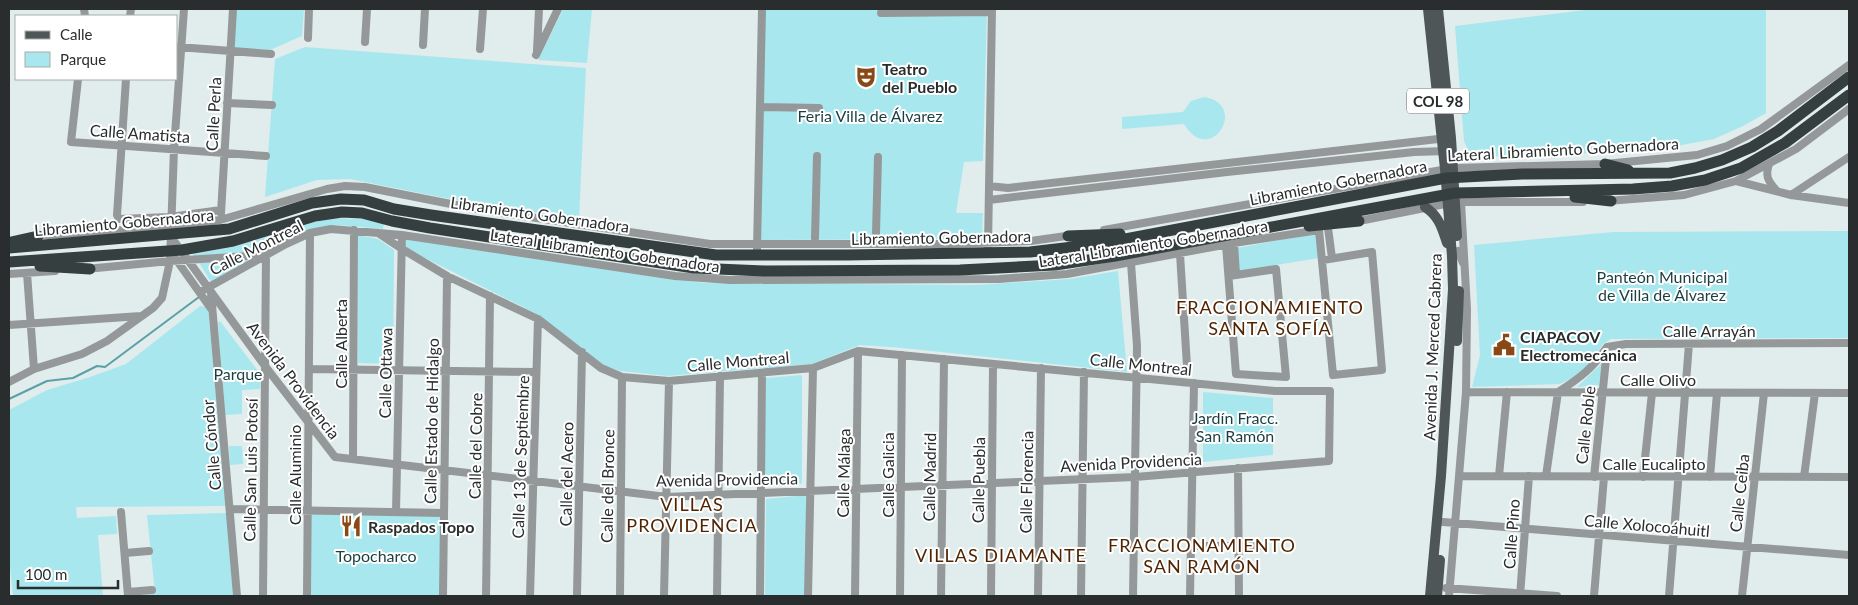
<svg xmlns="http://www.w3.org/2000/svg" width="1858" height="605" viewBox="0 0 1858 605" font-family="Lato,sans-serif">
	<rect width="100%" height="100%" fill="#e1eced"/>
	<path fill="#a9e7ee" d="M 236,9 L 304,9 L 302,36 L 270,50 L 234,48 Z
		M 563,9 L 592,9 L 587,63 L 538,60 Z
		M 765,9 L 987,9 L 983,161 L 964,162 L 956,213 L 983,213 L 982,239 L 760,240 Z
		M 1593,9 L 1766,9 L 1766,113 L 1743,126 L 1714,139 L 1671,147 L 1592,153 L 1478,157 L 1469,153 L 1464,141 L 1455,26 Z
		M 305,47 L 586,68 L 579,219 L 475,204 L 350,179 L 317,180 L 265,197 L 275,59 Z
		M 1204,97 C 1250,104 1210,168 1184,124 L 1122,129 L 1122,117 L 1183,112 L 1191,101 Z
		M 331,218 L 364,219 L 384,224 L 383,229 L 338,225 L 319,228 L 307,231 L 262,251 L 193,256 L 193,253 C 241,249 284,228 331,218 Z
		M 1849,231 L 1849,338 L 1611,339 L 1603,344 L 1593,360 L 1578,375 L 1560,384 L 1472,387 L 1480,355 L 1474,245 L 1613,232 Z
		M 1317,233 L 1319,258 L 1239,271 L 1237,248 Z
		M 358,235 L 378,239 L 394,250 L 393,364 L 358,363 Z
		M 406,239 L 704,283 L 976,285 L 1069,279 L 1118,271 L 1127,372 L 903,348 L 860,345 L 812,364 L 667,376 L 620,371 L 603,365 L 539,315 L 405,248 Z
		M 251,260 L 211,282 L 198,261 Z
		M 200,306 L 208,307 L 226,506 L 76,507 L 77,518 L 116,516 L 117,534 L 98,535 L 103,596 L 13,596 L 9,557 L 9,410 L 47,390 L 90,377 L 126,364 Z
		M 220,321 L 261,375 L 260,389 L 242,390 L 242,414 L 225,415 L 218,323 Z
		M 1602,363 L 1599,385 L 1577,387 Z
		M 801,375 L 802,377 L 802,482 L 801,484 L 766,485 L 764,483 L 766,378 Z
		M 1203,392 L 1273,398 L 1273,455 L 1203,462 Z
		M 229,446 L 242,446 L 243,464 L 230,465 Z
		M 806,495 L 806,596 L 765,596 L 766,499 Z
		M 227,513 L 233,596 L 134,596 L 155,593 L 147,515 Z
		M 310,513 L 442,514 L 441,596 L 310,596 Z"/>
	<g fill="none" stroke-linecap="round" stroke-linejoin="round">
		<path stroke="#5aa0a7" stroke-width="2" d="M 9,399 L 47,381 L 73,378 L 97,366 L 105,367 L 199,297"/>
		<path stroke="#949899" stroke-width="8" d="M 84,9 L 85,16
			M 881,13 L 992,12
			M 130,16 L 131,9
			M 308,38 L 309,9
			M 365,42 L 367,9
			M 423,45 L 425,9
			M 178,47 L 271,54
			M 480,49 L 483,9
			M 537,51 L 539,9
			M 536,55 L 558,9
			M 78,79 L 71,142 L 266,156
			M 126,79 L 117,215 L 119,219 L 170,217 L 221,210
			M 227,103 L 272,105
			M 760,107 L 819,108
			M 1769,164 C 1765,176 1768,181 1776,190
			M 1736,181 L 1791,195 L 1849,203
			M 989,186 L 1008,188 L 1447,138
			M 1791,195 L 1849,157
			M 989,200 L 1227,172 L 1414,152 L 1447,151
			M 1607,201 L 1684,195 L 1736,181 L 1796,149 L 1849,109
			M 221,213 L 233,9
			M 1354,222 L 1455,202 L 1583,202
			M 1328,228 L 1332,258
			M 1104,230 L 1453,168 L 1605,164 L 1697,155 L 1727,146 L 1761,129 L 1849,65
			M 1319,230 L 1333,375 L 1382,370 L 1372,252 L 1323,260
			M 876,233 L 878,157
			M 169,234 L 265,366 L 335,457 L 667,497 L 1135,477 L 1329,461 L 1330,391 L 1275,391 L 858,351 L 813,368 L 669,381 L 622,377 L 601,368 L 538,319 L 447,276 L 402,249 L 378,233
			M 35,236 L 170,227 L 220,220 L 327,189 L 345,186 L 365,187 L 476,209 L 710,244 L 950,244 L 1031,241 L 1073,235
			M 815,238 L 817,156
			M 1234,243 L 1236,275
			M 1226,245 L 1236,374 L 1286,377 L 1276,269 L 1229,276
			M 988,247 L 992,9
			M 757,249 L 762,9
			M 1458,251 L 1463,263
			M 1180,254 L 1187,366
			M 175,258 L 212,310
			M 1131,263 L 1137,346 L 1133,596
			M 86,269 L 170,261 L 264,255
			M 27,273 L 34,369
			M 9,274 L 55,271
			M 200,292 L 286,244 L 310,233 L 331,229 L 402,235 L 675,276 L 730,280 L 999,279 L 1067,274 L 1234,243 L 1319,230
			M 211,293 L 237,596
			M 9,325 L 141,316
			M 309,369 L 536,372
			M 9,382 L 34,369 L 82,354 L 107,341 L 153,308 L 162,298 L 170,261 L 174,149 L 184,9
			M 1466,392 L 1849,393
			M 353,459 L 354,230
			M 1238,468 L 1239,596
			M 1459,476 L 1849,477
			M 1499,476 L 1507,392
			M 1546,476 L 1558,392 C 1580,378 1593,368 1607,347 L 1626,344 L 1849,343
			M 1594,477 L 1607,349
			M 1643,477 L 1652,393
			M 1710,477 L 1717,393
			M 1804,477 L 1815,393
			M 230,509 L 444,513
			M 121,512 L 128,596
			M 396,512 L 402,235
			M 1443,522 L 1849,555
			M 1191,546 L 1259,546
			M 125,553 L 149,551
			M 1446,588 L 1557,596
			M 128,592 L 152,590
			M 263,596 L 266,255
			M 307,596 L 310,233
			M 443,596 L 447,276
			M 486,596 L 490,296
			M 530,596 L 538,319
			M 577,596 L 582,352
			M 620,596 L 622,377
			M 664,596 L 669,381
			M 717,596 L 720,376
			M 760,596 L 762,374
			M 808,596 L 813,368
			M 855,596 L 858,351
			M 900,596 L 902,355
			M 941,596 L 944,359
			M 991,596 L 993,364
			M 1038,596 L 1041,368
			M 1081,596 L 1084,372
			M 1190,596 L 1194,383
			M 1449,596 L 1466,392 L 1467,309 L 1461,202
			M 1520,596 L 1529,476
			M 1594,596 L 1604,477
			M 1669,596 L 1689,344
			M 1742,596 L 1764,393"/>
		<path stroke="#4e5657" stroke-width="10" d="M 1428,9 L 1445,169 L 1452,256 L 1453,289 L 1441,476 L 1430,596
			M 1438,9 L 1451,138 L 1457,236
			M 1425,207 C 1439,216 1442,228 1447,243
			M 1457,341 L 1459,291
			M 1437,596 L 1440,560"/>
		<path stroke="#363f40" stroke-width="11" d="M 1605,164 L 1628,170
			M 1575,197 L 1611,201
			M 1309,226 L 1359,221
			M 1068,236 L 1120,234
			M 11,242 L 38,236
			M 9,248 L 229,229 L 312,203 L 341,199 L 364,200 L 394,209 L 431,215 L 716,255 L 847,255 L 1030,252 L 1099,244 L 1446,178 L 1522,174 L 1670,173 L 1695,168 L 1722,160 L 1752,147 L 1778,131 L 1849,77
			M 9,262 L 182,250 L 233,241 L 315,216 L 342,212 L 362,213 L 392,221 L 430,228 L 694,268 L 765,271 L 960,270 L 1055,265 L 1115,256 L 1455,193 L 1633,189 L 1672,186 L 1705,180 L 1741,168 L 1785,143 L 1849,95
			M 40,266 L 90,269"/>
	</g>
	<defs>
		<g id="theatre-bare" transform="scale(1.725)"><path d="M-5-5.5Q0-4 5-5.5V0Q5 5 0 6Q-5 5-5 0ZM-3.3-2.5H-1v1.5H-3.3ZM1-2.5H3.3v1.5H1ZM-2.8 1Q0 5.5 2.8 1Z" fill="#894814" stroke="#fff" stroke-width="2.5" paint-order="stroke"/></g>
		<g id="civic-bare" transform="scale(1.725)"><path d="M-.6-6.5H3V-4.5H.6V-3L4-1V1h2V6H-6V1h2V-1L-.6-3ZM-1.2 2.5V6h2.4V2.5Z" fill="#894814" stroke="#fff" stroke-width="2.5" paint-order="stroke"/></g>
		<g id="restaurant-bare" transform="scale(1.725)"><path d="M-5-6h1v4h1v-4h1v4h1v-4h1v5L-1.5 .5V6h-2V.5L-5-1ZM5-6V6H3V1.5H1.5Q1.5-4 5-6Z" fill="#894814" stroke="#fff" stroke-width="2.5" paint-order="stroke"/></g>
	</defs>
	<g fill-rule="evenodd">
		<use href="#theatre-bare" x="866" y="77"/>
		<use href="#civic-bare" x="1504" y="345"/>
		<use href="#restaurant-bare" x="351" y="526"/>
	</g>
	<g text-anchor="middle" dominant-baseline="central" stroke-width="4" stroke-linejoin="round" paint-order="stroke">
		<rect fill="#fff" stroke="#696c6c" stroke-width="1" x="1407" y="88.5" width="62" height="25" rx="4"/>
		<g font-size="15" font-weight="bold" fill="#292d2d">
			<text x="1438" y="101">COL 98</text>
		</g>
		<g font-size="16" font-weight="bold" fill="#292d2d" stroke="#fff" text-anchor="start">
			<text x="882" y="68">Teatro<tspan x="882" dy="18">del Pueblo</tspan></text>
			<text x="1520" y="336">CIAPACOV<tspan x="1520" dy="18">Electromecánica</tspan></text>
			<text x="368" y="526">Raspados Topo</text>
		</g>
		<g font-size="16" fill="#292d2d" stroke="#fff">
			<text transform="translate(213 114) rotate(-87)">Calle Perla</text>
			<text transform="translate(140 133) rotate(4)">Calle Amatista</text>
			<text transform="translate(1563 149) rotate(-3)">Lateral Libramiento Gobernadora</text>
			<text transform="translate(1338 182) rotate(-11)">Libramiento Gobernadora</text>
			<text transform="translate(540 214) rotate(8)">Libramiento Gobernadora</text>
			<text transform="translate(124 222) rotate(-5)">Libramiento Gobernadora</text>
			<text transform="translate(941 237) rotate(-1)">Libramiento Gobernadora</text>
			<text transform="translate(1153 243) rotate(-9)">Lateral Libramiento Gobernadora</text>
			<text transform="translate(256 247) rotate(-27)">Calle Montreal</text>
			<text transform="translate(605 250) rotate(8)">Lateral Libramiento Gobernadora</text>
			<text x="1709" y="330">Calle Arrayán</text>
			<text transform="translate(340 344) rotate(-90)">Calle Alberta</text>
			<text transform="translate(1432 347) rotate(-88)">Avenida J. Merced Cabrera</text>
			<text transform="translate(738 361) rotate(-5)">Calle Montreal</text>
			<text transform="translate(1141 364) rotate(6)">Calle Montreal</text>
			<text transform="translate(385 373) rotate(-89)">Calle Ottawa</text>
			<text x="1658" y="379">Calle Olivo</text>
			<text transform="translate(294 380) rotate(53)">Avenida Providencia</text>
			<text transform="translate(431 421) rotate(-89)">Calle Estado de Hidalgo</text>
			<text transform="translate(1585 425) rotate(-84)">Calle Roble</text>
			<text transform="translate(211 445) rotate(-95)">Calle Cóndor</text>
			<text transform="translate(475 446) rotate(-89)">Calle del Cobre</text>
			<text transform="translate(520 457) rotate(-88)">Calle 13 de Septiembre</text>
			<text transform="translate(1131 462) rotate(-3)">Avenida Providencia</text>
			<text x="1654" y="463">Calle Eucalipto</text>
			<text transform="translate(250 470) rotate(-89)">Calle San Luis Potosí</text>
			<text transform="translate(843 473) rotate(-89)">Calle Málaga</text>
			<text transform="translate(566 474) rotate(-89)">Calle del Acero</text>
			<text transform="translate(294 475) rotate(-90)">Calle Aluminio</text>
			<text transform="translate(887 475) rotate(-90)">Calle Galicia</text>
			<text transform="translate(929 477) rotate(-89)">Calle Madrid</text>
			<text transform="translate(727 479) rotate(-1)">Avenida Providencia</text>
			<text transform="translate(978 480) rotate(-89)">Calle Puebla</text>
			<text transform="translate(1026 482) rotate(-89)">Calle Florencia</text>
			<text transform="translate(607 486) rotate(-89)">Calle del Bronce</text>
			<text transform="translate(1739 493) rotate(-84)">Calle Ceiba</text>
			<text transform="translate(1647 525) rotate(5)">Calle Xolocoáhuitl</text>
			<text transform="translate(1511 534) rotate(-86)">Calle Pino</text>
		</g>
		<g font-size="16" fill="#1b3e41" stroke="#fff">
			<text x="870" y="115">Feria Villa de Álvarez</text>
			<text x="1662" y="276">Panteón Municipal<tspan x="1662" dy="18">de Villa de Álvarez</tspan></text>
			<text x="238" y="373">Parque</text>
			<text x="1235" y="417">Jardín Fracc.<tspan x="1235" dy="18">San Ramón</tspan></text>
			<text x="376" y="555">Topocharco</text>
		</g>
		<g font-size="18" letter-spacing="1" fill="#502400" stroke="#fff">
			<text x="1270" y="307">FRACCIONAMIENTO<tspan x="1270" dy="21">SANTA SOFÍA</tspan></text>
			<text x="692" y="504">VILLAS<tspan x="692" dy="21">PROVIDENCIA</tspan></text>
			<text x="1202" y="545">FRACCIONAMIENTO<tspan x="1202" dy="21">SAN RAMÓN</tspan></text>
			<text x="1001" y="555">VILLAS DIAMANTE</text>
		</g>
	</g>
	<rect width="1858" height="605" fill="none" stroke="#292d2d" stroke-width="20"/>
	<rect x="15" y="15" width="162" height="65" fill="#ffffff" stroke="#a9abab"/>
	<rect x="25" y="31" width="25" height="8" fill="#4e5657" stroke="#a9abab"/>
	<text x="60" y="40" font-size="15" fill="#292d2d">Calle</text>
	<rect x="25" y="52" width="25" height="15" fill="#a9e7ee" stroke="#a9abab"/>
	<text x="60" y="65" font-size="15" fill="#292d2d">Parque</text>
	<path d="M18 580v8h100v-8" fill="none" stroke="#292d2d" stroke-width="2.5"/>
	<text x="25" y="580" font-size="15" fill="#292d2d" stroke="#ffffff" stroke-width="4" paint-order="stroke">100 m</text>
</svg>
